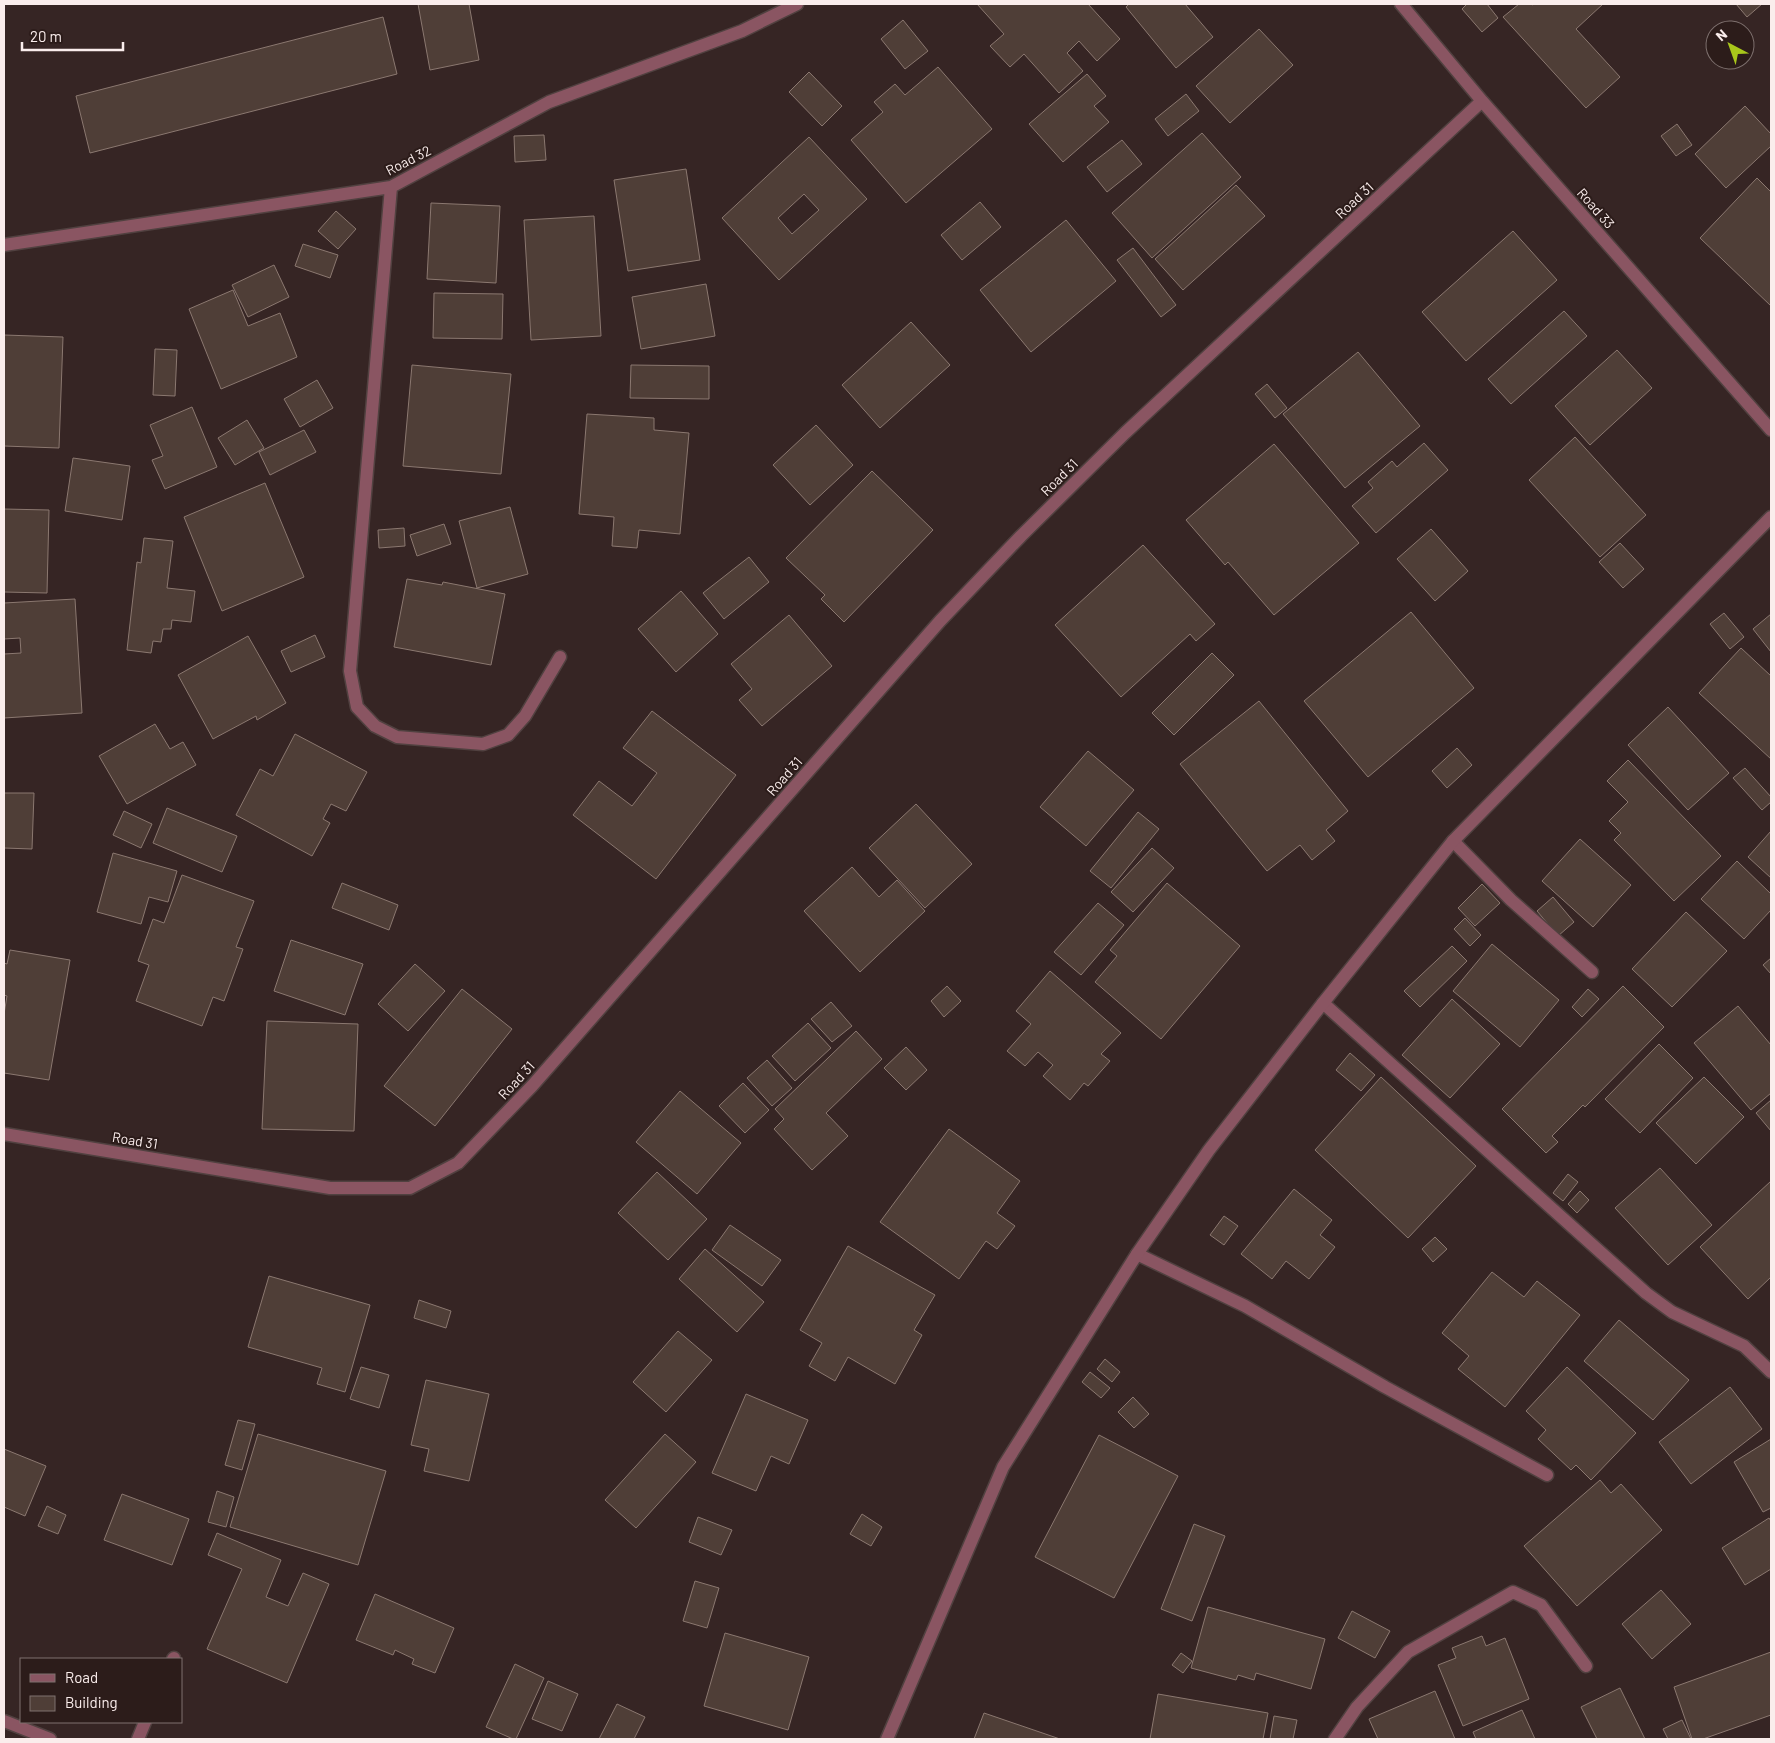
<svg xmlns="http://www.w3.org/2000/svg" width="1775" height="1743" viewBox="0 0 1775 1743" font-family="Barlow,sans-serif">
	<rect width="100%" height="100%" fill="#362524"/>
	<path fill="#4f3e37" stroke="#8b7870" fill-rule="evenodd" d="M 418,4 L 469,4 L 479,60 L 430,70 Z
		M 977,4 L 1088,4 L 1120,39 L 1097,61 L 1079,41 L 1067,53 L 1083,71 L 1059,93 L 1024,54 L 1010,67 L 990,46 L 1004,34 Z
		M 1129,4 L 1185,4 L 1213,37 L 1176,68 L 1126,7 Z
		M 1467,4 L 1487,4 L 1498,18 L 1482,32 L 1462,9 Z
		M 1519,4 L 1531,4 L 1532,5 L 1534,4 L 1603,4 L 1576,29 L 1620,77 L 1586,108 L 1503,17 Z
		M 1736,4 L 1762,4 L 1747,17 Z
		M 383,17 L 397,74 L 90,153 L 76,96 Z
		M 903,20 L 928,51 L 905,69 L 881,39 Z
		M 1259,29 L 1293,65 L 1230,123 L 1196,86 Z
		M 938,67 L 992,129 L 906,203 L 851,140 L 883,112 L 874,102 L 895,84 L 905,95 Z
		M 809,72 L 842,106 L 822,126 L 789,92 Z
		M 1087,74 L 1106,96 L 1094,106 L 1109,122 L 1063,162 L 1029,124 Z
		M 1186,94 L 1199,111 L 1168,136 L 1155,119 Z
		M 1745,106 L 1771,134 L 1771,146 L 1726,188 L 1695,154 Z
		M 1677,124 L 1692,145 L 1676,156 L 1661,136 Z
		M 1202,133 L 1241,177 L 1152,258 L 1112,213 Z
		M 544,135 L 546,160 L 515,162 L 514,136 Z
		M 809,137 L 867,199 L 779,280 L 722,218 ZM 804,194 L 819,210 L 792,234 L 778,218 Z
		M 1122,140 L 1142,164 L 1107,192 L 1087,167 Z
		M 686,169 L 700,260 L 628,271 L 614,180 Z
		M 1757,178 L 1771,192 L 1771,306 L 1700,238 Z
		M 1236,185 L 1265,216 L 1183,290 L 1155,259 Z
		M 980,202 L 1001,227 L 962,260 L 941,235 Z
		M 431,203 L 500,206 L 496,283 L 427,279 Z
		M 336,211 L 356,229 L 338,249 L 318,231 Z
		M 594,216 L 601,336 L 531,340 L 524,220 Z
		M 1066,220 L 1116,281 L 1031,352 L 980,290 Z
		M 1513,231 L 1557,280 L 1466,361 L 1422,312 Z
		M 303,244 L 338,255 L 330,278 L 295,266 Z
		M 1133,248 L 1176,305 L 1161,317 L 1117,260 Z
		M 274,265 L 289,297 L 248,317 L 232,285 Z
		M 706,284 L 715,336 L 641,349 L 632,297 Z
		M 233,290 L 248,326 L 280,313 L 297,357 L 221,389 L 189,309 Z
		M 434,293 L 503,294 L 502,339 L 433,338 Z
		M 1564,311 L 1587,336 L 1511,404 L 1488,379 Z
		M 911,322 L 950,365 L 880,428 L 842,385 Z
		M 4,335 L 63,337 L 59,448 L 4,446 Z
		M 155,349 L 177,350 L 175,396 L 153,395 Z
		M 1617,350 L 1652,388 L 1590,445 L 1555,406 Z
		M 1358,352 L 1420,426 L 1345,488 L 1283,414 Z
		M 412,365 L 511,374 L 501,474 L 403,466 Z
		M 631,365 L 709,366 L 709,399 L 630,398 Z
		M 317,380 L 333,408 L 300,427 L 284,399 Z
		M 1267,384 L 1287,408 L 1275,418 L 1255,394 Z
		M 192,407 L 217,467 L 165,489 L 152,460 L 163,456 L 150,425 Z
		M 587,414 L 654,418 L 654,430 L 689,433 L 680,534 L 639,530 L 637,548 L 612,546 L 614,517 L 579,514 Z
		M 247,420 L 264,448 L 235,465 L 218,438 Z
		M 816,425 L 853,465 L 810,505 L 773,465 Z
		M 304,430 L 316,452 L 270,475 L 259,452 Z
		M 1575,437 L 1646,515 L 1600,557 L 1529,480 Z
		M 1424,443 L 1448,470 L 1376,533 L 1352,506 L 1373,488 L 1368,482 L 1392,461 L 1397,467 Z
		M 1274,444 L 1359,543 L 1274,615 L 1228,562 L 1225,565 L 1186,520 Z
		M 73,458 L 130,466 L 122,520 L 65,511 Z
		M 872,471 L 933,530 L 844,622 L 821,599 L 825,595 L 786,558 Z
		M 265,483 L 304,577 L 222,611 L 184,517 Z
		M 510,507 L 528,574 L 477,588 L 459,521 Z
		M 4,509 L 49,510 L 47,593 L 4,592 Z
		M 444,524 L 451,544 L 417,556 L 410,535 Z
		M 404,528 L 405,546 L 379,548 L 378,530 Z
		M 1431,529 L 1468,571 L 1435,601 L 1397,559 Z
		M 144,538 L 173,541 L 167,588 L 195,591 L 191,622 L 172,620 L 171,629 L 163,629 L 161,642 L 153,641 L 151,653 L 127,650 L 137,562 L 141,563 Z
		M 1620,543 L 1644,569 L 1623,588 L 1599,562 Z
		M 1143,545 L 1215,624 L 1196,641 L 1190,634 L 1121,697 L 1055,625 Z
		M 749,557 L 769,582 L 724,619 L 703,593 Z
		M 407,579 L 442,585 L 443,582 L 505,594 L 491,665 L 394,647 Z
		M 681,591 L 718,634 L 676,672 L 638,629 Z
		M 75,599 L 82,713 L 4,718 L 4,654 L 21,653 L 20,638 L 4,639 L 4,603 Z
		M 1411,612 L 1474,688 L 1368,777 L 1304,701 Z
		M 1724,613 L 1744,637 L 1730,649 L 1710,624 Z
		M 1771,614 L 1771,652 L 1753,629 Z
		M 789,615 L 832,666 L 762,726 L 739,700 L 752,689 L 731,664 Z
		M 315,635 L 325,657 L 291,672 L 281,651 Z
		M 248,636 L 286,703 L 257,720 L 256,716 L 213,739 L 178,675 Z
		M 1741,648 L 1771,676 L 1771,759 L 1699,693 Z
		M 1212,653 L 1234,675 L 1174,735 L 1152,713 Z
		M 1259,701 L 1348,811 L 1326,830 L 1335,841 L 1312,860 L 1300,845 L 1267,871 L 1180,764 Z
		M 1668,707 L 1729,773 L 1688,810 L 1628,745 Z
		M 652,711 L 736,775 L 656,879 L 573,815 L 599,781 L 632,806 L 657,773 L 623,748 Z
		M 155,724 L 170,749 L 183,742 L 196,765 L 127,804 L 99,756 Z
		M 295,734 L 367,772 L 346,811 L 331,804 L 323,819 L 330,823 L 312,856 L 236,815 L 260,769 L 273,776 Z
		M 1457,748 L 1472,765 L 1447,788 L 1432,771 Z
		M 1088,751 L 1134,790 L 1086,846 L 1040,807 Z
		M 1628,760 L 1721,856 L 1674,901 L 1614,840 L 1621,833 L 1609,821 L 1628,802 L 1607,781 Z
		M 1745,768 L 1771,797 L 1771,802 L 1762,810 L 1733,778 Z
		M 4,793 L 34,793 L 32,849 L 4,848 Z
		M 916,804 L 972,864 L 925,908 L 869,848 Z
		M 167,808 L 237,836 L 222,872 L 153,843 Z
		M 124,811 L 152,824 L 141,848 L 113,835 Z
		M 1138,812 L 1159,829 L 1111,888 L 1090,871 Z
		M 1771,831 L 1771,878 L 1748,857 Z
		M 1580,839 L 1631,885 L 1593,927 L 1542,881 Z
		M 1152,848 L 1174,868 L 1133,912 L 1111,892 Z
		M 113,853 L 177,871 L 168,902 L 149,897 L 141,924 L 97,912 Z
		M 1737,861 L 1771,894 L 1771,910 L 1744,939 L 1701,899 Z
		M 852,867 L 879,897 L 897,880 L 925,911 L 860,972 L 804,911 Z
		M 182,875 L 254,901 L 236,947 L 243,949 L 224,1001 L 213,997 L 202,1026 L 136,1001 L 149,965 L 138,961 L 153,919 L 164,923 Z
		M 342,883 L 398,905 L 389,930 L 332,908 Z
		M 1167,883 L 1240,946 L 1161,1039 L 1095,982 L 1117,956 L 1110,950 Z
		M 1482,884 L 1500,903 L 1475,926 L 1458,908 Z
		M 1553,897 L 1574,922 L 1558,936 L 1537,911 Z
		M 1098,903 L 1124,925 L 1081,975 L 1054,952 Z
		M 1686,912 L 1727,951 L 1672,1007 L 1632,969 Z
		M 1465,918 L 1481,935 L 1470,946 L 1454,929 Z
		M 291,940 L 363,964 L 345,1015 L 274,991 Z
		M 1492,944 L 1559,1000 L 1520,1047 L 1453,991 Z
		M 1452,946 L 1467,961 L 1420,1007 L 1404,991 Z
		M 10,950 L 70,960 L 49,1080 L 4,1073 L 4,1014 L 7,996 L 4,995 L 4,963 L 7,964 Z
		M 1771,958 L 1771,974 L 1763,965 Z
		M 415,964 L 445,991 L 408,1031 L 378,1004 Z
		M 1050,971 L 1121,1033 L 1101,1054 L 1110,1061 L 1088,1086 L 1084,1083 L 1070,1100 L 1043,1076 L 1053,1065 L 1038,1052 L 1025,1066 L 1007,1051 L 1031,1024 L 1016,1011 Z
		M 947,986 L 961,1001 L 944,1017 L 931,1001 Z
		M 1623,986 L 1664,1027 L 1585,1107 L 1583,1105 L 1552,1136 L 1558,1142 L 1546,1153 L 1502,1109 Z
		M 462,989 L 512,1029 L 435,1126 L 384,1086 Z
		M 1588,989 L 1599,999 L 1582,1017 L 1572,1007 Z
		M 1452,999 L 1500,1044 L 1450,1098 L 1402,1055 Z
		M 831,1002 L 852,1026 L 832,1042 L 811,1019 Z
		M 1738,1006 L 1771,1045 L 1771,1093 L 1751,1110 L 1694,1043 Z
		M 267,1021 L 358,1024 L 354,1131 L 262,1129 Z
		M 808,1023 L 831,1048 L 795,1081 L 772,1056 Z
		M 856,1031 L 882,1059 L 826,1113 L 848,1136 L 812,1170 L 774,1129 L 784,1119 L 775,1109 Z
		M 1659,1044 L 1693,1078 L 1640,1133 L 1605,1099 Z
		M 906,1047 L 927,1070 L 906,1090 L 884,1068 Z
		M 1350,1053 L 1375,1075 L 1361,1091 L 1336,1070 Z
		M 767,1060 L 792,1088 L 772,1106 L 747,1078 Z
		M 1381,1077 L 1476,1166 L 1408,1238 L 1315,1150 Z
		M 1704,1077 L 1744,1117 L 1696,1164 L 1656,1123 Z
		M 743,1083 L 769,1110 L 745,1133 L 719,1106 Z
		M 680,1091 L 741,1143 L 697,1194 L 636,1142 Z
		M 1771,1100 L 1771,1131 L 1756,1113 Z
		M 949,1129 L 1020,1181 L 997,1213 L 1015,1226 L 997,1249 L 986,1241 L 959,1279 L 880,1222 Z
		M 1660,1168 L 1712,1225 L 1668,1265 L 1615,1208 Z
		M 657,1172 L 707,1219 L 668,1260 L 618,1213 Z
		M 1568,1174 L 1578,1182 L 1563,1201 L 1553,1193 Z
		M 1771,1181 L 1771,1277 L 1748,1299 L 1700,1247 Z
		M 1294,1189 L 1332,1220 L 1320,1235 L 1335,1247 L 1309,1279 L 1286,1261 L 1272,1279 L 1241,1254 Z
		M 1580,1191 L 1589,1200 L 1577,1213 L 1568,1204 Z
		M 1224,1216 L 1238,1226 L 1224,1245 L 1210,1235 Z
		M 730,1225 L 781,1260 L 762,1286 L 712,1250 Z
		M 1435,1237 L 1447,1249 L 1433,1262 L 1422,1249 Z
		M 848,1246 L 935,1295 L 914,1330 L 922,1335 L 895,1384 L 848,1357 L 835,1381 L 809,1366 L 822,1343 L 800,1330 Z
		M 705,1249 L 764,1302 L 737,1332 L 679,1279 Z
		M 1492,1272 L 1524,1297 L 1537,1281 L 1580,1315 L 1505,1407 L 1458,1369 L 1469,1356 L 1442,1333 Z
		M 269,1276 L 370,1305 L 345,1392 L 317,1384 L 322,1368 L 248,1347 Z
		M 419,1300 L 451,1311 L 446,1328 L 414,1318 Z
		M 1619,1320 L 1689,1380 L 1653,1420 L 1584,1361 Z
		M 678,1331 L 712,1360 L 666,1412 L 633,1382 Z
		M 1105,1359 L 1120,1372 L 1112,1382 L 1097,1369 Z
		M 361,1367 L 389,1375 L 379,1408 L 350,1399 Z
		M 1567,1367 L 1636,1433 L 1591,1480 L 1576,1465 L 1571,1470 L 1538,1439 L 1546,1430 L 1526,1411 Z
		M 1090,1372 L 1110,1388 L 1101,1398 L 1082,1382 Z
		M 426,1380 L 489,1394 L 469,1481 L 424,1471 L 429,1449 L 411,1445 Z
		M 1730,1387 L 1762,1429 L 1691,1484 L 1659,1442 Z
		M 746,1394 L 808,1420 L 789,1464 L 771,1456 L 756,1491 L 712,1473 Z
		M 1133,1397 L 1149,1414 L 1134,1428 L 1118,1412 Z
		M 238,1420 L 255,1424 L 242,1470 L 225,1465 Z
		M 258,1434 L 386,1471 L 358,1565 L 230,1527 Z
		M 665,1434 L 696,1462 L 636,1528 L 605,1500 Z
		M 1099,1435 L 1178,1476 L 1114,1598 L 1035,1557 Z
		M 1771,1439 L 1771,1508 L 1763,1512 L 1734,1462 Z
		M 4,1449 L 46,1466 L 25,1516 L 4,1507 Z
		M 1600,1480 L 1611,1493 L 1621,1484 L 1662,1530 L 1577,1606 L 1524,1546 Z
		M 217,1491 L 234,1497 L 226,1527 L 208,1522 Z
		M 122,1494 L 189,1519 L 172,1565 L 104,1540 Z
		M 47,1506 L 66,1515 L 58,1534 L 38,1526 Z
		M 862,1514 L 882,1527 L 871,1546 L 850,1534 Z
		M 698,1517 L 732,1530 L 721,1555 L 689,1542 Z
		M 1769,1518 L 1771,1521 L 1771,1569 L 1745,1585 L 1722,1548 Z
		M 1194,1524 L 1225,1536 L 1192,1621 L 1161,1609 Z
		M 217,1533 L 281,1560 L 266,1597 L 288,1606 L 303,1573 L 329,1584 L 287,1683 L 207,1649 L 242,1569 L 208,1555 Z
		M 695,1581 L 719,1588 L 707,1628 L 683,1621 Z
		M 1661,1590 L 1691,1624 L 1652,1659 L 1622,1624 Z
		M 375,1594 L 454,1628 L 435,1673 L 412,1664 L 414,1659 L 395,1650 L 393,1655 L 356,1640 Z
		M 1208,1607 L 1325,1639 L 1311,1689 L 1256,1673 L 1254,1680 L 1238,1675 L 1236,1680 L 1191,1668 Z
		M 1352,1611 L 1390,1631 L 1375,1658 L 1338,1638 Z
		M 725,1633 L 809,1657 L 788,1730 L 704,1706 Z
		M 1482,1636 L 1486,1646 L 1505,1638 L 1529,1699 L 1463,1726 L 1438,1665 L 1456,1658 L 1452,1648 Z
		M 1771,1652 L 1771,1715 L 1703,1739 L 1692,1739 L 1674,1687 Z
		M 1181,1653 L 1192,1661 L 1183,1673 L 1172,1665 Z
		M 515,1664 L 544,1678 L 516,1739 L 513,1739 L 486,1727 Z
		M 548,1681 L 578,1694 L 562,1731 L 532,1719 Z
		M 1620,1688 L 1645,1739 L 1597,1739 L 1581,1707 Z
		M 1435,1691 L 1455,1739 L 1378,1739 L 1369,1719 Z
		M 1158,1694 L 1268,1713 L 1263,1739 L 1150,1739 Z
		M 617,1704 L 645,1717 L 634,1739 L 599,1739 Z
		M 1522,1710 L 1535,1739 L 1476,1739 L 1473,1732 Z
		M 984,1713 L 1060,1739 L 974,1739 Z
		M 1274,1716 L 1297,1720 L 1293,1739 L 1270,1739 Z
		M 1682,1720 L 1691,1739 L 1668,1739 L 1663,1729 Z"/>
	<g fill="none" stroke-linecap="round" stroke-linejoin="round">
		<g stroke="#514140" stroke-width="15">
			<path id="service" d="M 1453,841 L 1511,900 L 1592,972
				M 173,1659 L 174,1658
				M 138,1739 L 145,1722"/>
		</g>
		<g stroke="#514140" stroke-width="15">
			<path id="minor" d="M 1401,4 L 1482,101 L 1771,430
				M 391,187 L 350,671 L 357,707 L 375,726 L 397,737 L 483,744 L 508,735 L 525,716 L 560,657
				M 4,245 L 391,187 L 549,102 L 742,31 L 797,4
				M 1323,1003 L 1646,1293 L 1672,1312 L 1744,1346 L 1771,1372
				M 4,1134 L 330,1188 L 410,1188 L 458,1163 L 532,1086 L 940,621 L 1021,536 L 1125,433 L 1482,101
				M 1137,1254 L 1245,1306 L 1385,1387 L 1547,1475
				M 4,1721 L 50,1739
				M 1335,1739 L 1357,1707 L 1408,1652 L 1513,1592 L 1541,1605 L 1586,1666"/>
		</g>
		<g stroke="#514140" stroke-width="15">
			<path id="tertiary" d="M 887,1739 L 1003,1467 L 1137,1254 L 1209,1150 L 1323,1003 L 1453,841 L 1771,517"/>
		</g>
		<use href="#service" stroke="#8a5562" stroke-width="12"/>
		<use href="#minor" stroke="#8a5562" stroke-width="12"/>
		<use href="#tertiary" stroke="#8a5562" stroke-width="12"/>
	</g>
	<g text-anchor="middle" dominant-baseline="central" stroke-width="4" stroke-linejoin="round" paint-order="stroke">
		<g font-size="14" fill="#faedec" stroke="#2c1c1a">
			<text transform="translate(408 160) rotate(-27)">Road 32</text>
			<text transform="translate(1354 200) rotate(-43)">Road 31</text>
			<text transform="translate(1596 208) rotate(49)">Road 33</text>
			<text transform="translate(1059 477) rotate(-45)">Road 31</text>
			<text transform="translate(784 776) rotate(-49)">Road 31</text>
			<text transform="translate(516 1080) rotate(-47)">Road 31</text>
			<text transform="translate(135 1140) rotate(9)">Road 31</text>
		</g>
	</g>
	<rect width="1775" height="1743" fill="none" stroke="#faedec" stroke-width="10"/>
	<rect x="20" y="1658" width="162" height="65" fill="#2c1c1a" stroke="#7e706e"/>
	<rect x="30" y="1674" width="25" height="8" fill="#8a5562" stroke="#7e706e"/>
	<text x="65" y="1683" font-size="15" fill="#faedec">Road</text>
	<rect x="30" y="1696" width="25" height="15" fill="#4f3e37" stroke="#7e706e"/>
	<text x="65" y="1708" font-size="15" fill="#faedec">Building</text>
	<g transform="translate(1730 45) rotate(319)"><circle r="24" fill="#2c1c1a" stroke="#7e706e"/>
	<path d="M0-4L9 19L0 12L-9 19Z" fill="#a9c71b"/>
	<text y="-8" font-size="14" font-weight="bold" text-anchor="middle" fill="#faedec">N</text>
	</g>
	<path d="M22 42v8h101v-8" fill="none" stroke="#faedec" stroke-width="2.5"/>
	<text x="30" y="42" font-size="15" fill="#faedec" stroke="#2c1c1a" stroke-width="4" paint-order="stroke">20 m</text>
</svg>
